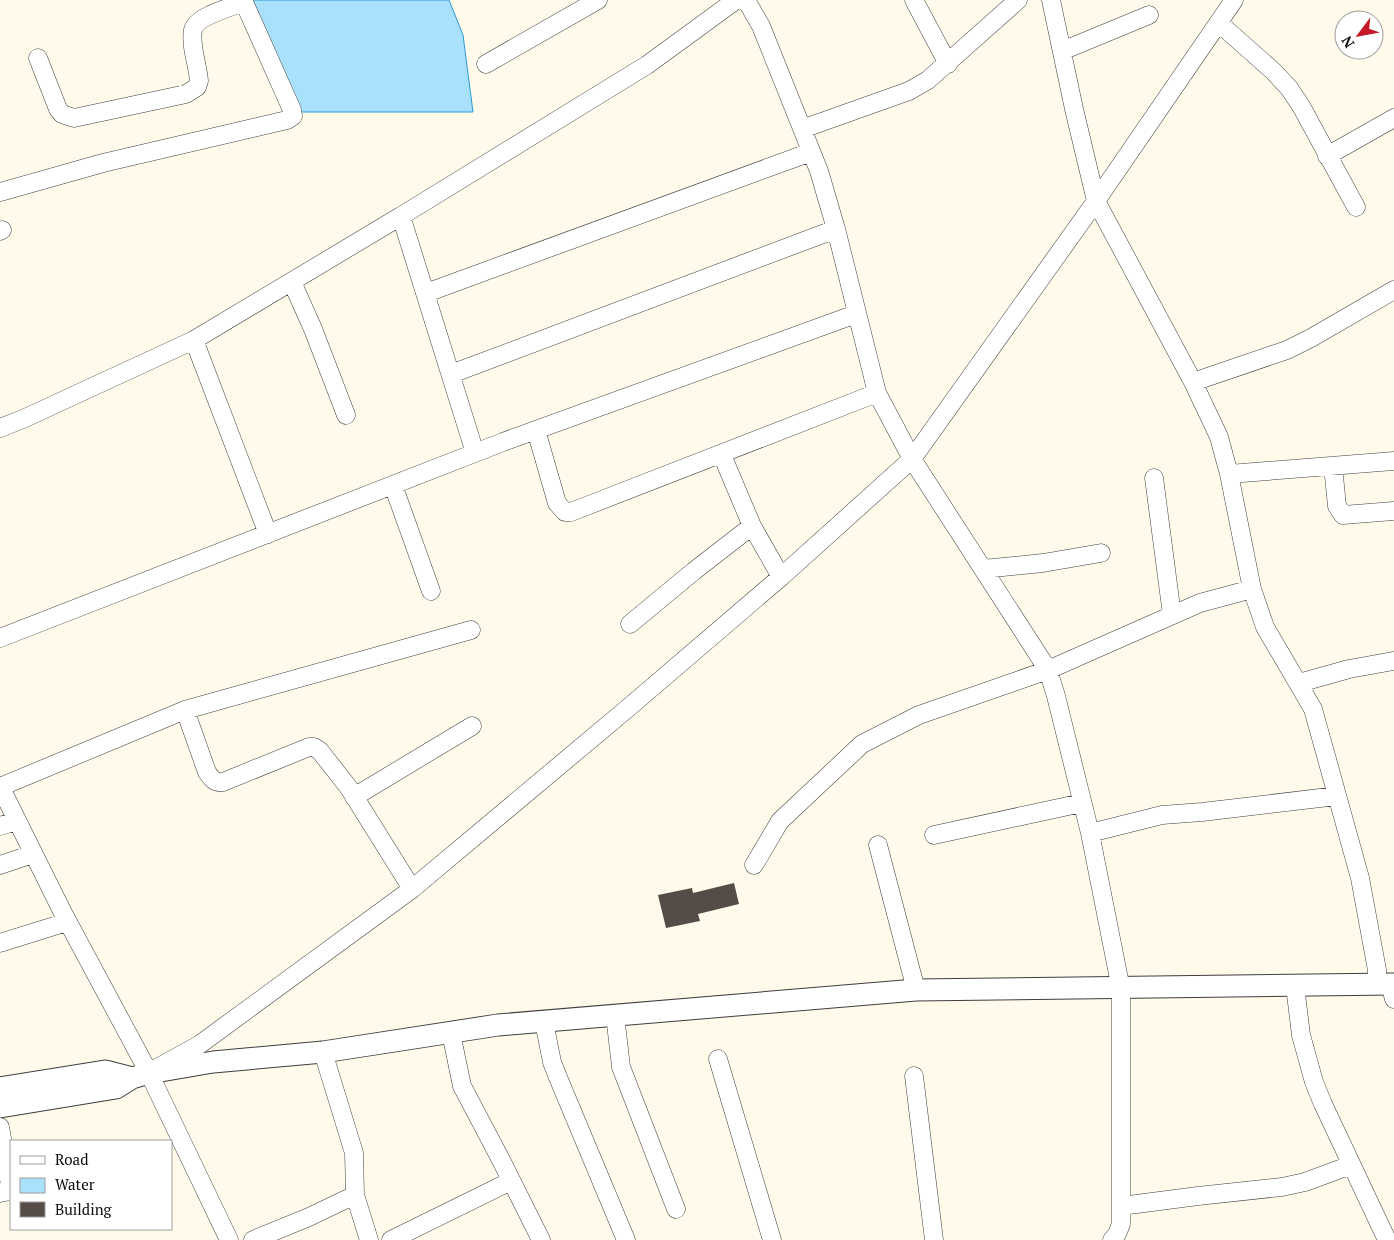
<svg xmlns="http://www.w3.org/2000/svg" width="1394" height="1240" viewBox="0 0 1394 1240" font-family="'PT Serif',serif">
	<rect width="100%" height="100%" fill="#fffae9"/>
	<path fill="#a9e0fb" stroke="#2b9ad8" d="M 250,0 L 449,0 L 463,35 L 473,112 L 297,112 Z"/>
	<path fill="#554c47" d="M 734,883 L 739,904 L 698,914 L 700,921 L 666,928 L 658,895 L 692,888 L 693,893 Z"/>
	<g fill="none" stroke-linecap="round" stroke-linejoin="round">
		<g stroke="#3e3e3e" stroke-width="19">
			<path id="minor" d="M 746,0 L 761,26 L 819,171 L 836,229 L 877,393 L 912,459 L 1048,670 L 1056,696 L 1090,833 L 1121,989 L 1121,1224 L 1117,1234 L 1112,1240
				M 914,0 L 948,64
				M 1051,0 L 1074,109 L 1096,201 L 1193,382 L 1219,437 L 1229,474 L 1252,589 L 1265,627 L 1313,709 L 1360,878 L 1377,970 L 1377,984
				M 1219,23 L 1273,71 L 1289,88 L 1301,106 L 1356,207
				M 1062,51 L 1149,15
				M 38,58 L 58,109 L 62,114 L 74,118 L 186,94 L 197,87 L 199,81 C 198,65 190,46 193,30 C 196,16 232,7 244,2
				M 486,64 L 598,0
				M 802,129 L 909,91 L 928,80 L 1018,0
				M 1327,156 L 1394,118
				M 0,192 L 103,163 L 287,120 L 293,116 L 292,110 L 243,0
				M 0,231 L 2,230
				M 292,282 L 313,329 L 346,415
				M 426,293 L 811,152
				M 194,340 L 268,534
				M 451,374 L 836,229
				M 1193,382 L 1287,350 L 1311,338 L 1394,290
				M 0,428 L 23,419 L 194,340 L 401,216
				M 536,430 L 557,503 L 565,512 L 571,512 L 877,393
				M 475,453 L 401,216 L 647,65 L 736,0
				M 722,455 L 752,526 L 781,577
				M 1333,466 L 1337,506 L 1343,515 L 1394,511
				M 1229,474 L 1394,461
				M 1154,478 L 1172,615
				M 393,485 L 431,591
				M 983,569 L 1043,563 L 1101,553
				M 630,624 L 694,571 L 752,526
				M 0,638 L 503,442 L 856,314
				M 1299,683 L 1349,669 L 1393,661
				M 185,710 L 207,772 C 212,779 214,783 223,782 L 309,747 L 314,747 L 320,751 L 349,788 L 412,889
				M 0,786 L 62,911 L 149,1073 L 229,1240
				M 0,787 L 185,710 L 471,630
				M 354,797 L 472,726
				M 0,826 L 17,821
				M 1090,833 L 1162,815 L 1202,812 L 1337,796
				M 934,835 L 1082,803
				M 878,845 L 916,990
				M 0,865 L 33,854
				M 754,865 L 780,821 L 862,744 L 919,715 L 1048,670 L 1200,603 L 1252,589
				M 0,943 L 67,922
				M 1390,984 L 1394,999
				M 1295,986 L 1301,1035 L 1314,1082 L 1323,1104 L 1387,1240
				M 615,1015 L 621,1067 L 676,1209
				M 544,1022 L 552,1062 L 557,1075 L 626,1240
				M 451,1033 L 462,1086 L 501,1160 L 541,1240
				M 323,1052 L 354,1153 L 355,1195 L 369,1240
				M 718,1059 L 772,1240
				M 157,1068 L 199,1045 L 412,889 L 628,708 L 781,577 L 912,459 L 1096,201 L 1234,0
				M 914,1076 L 934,1240
				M 0,1127 L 10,1185 L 5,1192 L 0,1193
				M 1121,1206 L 1198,1196 L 1282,1187 L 1305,1182 L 1351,1165
				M 253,1240 L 309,1217 L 355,1195
				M 391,1240 L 511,1181"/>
		</g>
		<g stroke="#3e3e3e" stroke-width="23">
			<path id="tertiary" d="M 0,1088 L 105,1071 L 132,1078
				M 0,1107 L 116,1088 L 132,1078 L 149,1073 L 213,1062 L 323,1052 L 498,1025 L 916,990 L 1394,984"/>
		</g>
		<use href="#minor" stroke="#fff" stroke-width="18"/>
		<use href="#tertiary" stroke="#fff" stroke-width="21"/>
	</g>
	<rect x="10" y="1140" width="162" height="90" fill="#ffffff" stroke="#9d9d9d"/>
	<rect x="20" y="1156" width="25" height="8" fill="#ffffff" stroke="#9d9d9d"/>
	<text x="55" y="1165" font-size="15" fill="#0b0b0b">Road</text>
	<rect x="20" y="1178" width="25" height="15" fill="#a9e0fb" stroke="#9d9d9d"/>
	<text x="55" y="1190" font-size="15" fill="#0b0b0b">Water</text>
	<rect x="20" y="1202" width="25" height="15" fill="#554c47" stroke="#9d9d9d"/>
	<text x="55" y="1215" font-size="15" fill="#0b0b0b">Building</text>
	<g transform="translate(1359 35) rotate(238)"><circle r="24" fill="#ffffff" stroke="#9d9d9d"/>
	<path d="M0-4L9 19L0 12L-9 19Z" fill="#c51929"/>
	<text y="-8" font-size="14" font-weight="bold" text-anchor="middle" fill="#0b0b0b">N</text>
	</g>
</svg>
